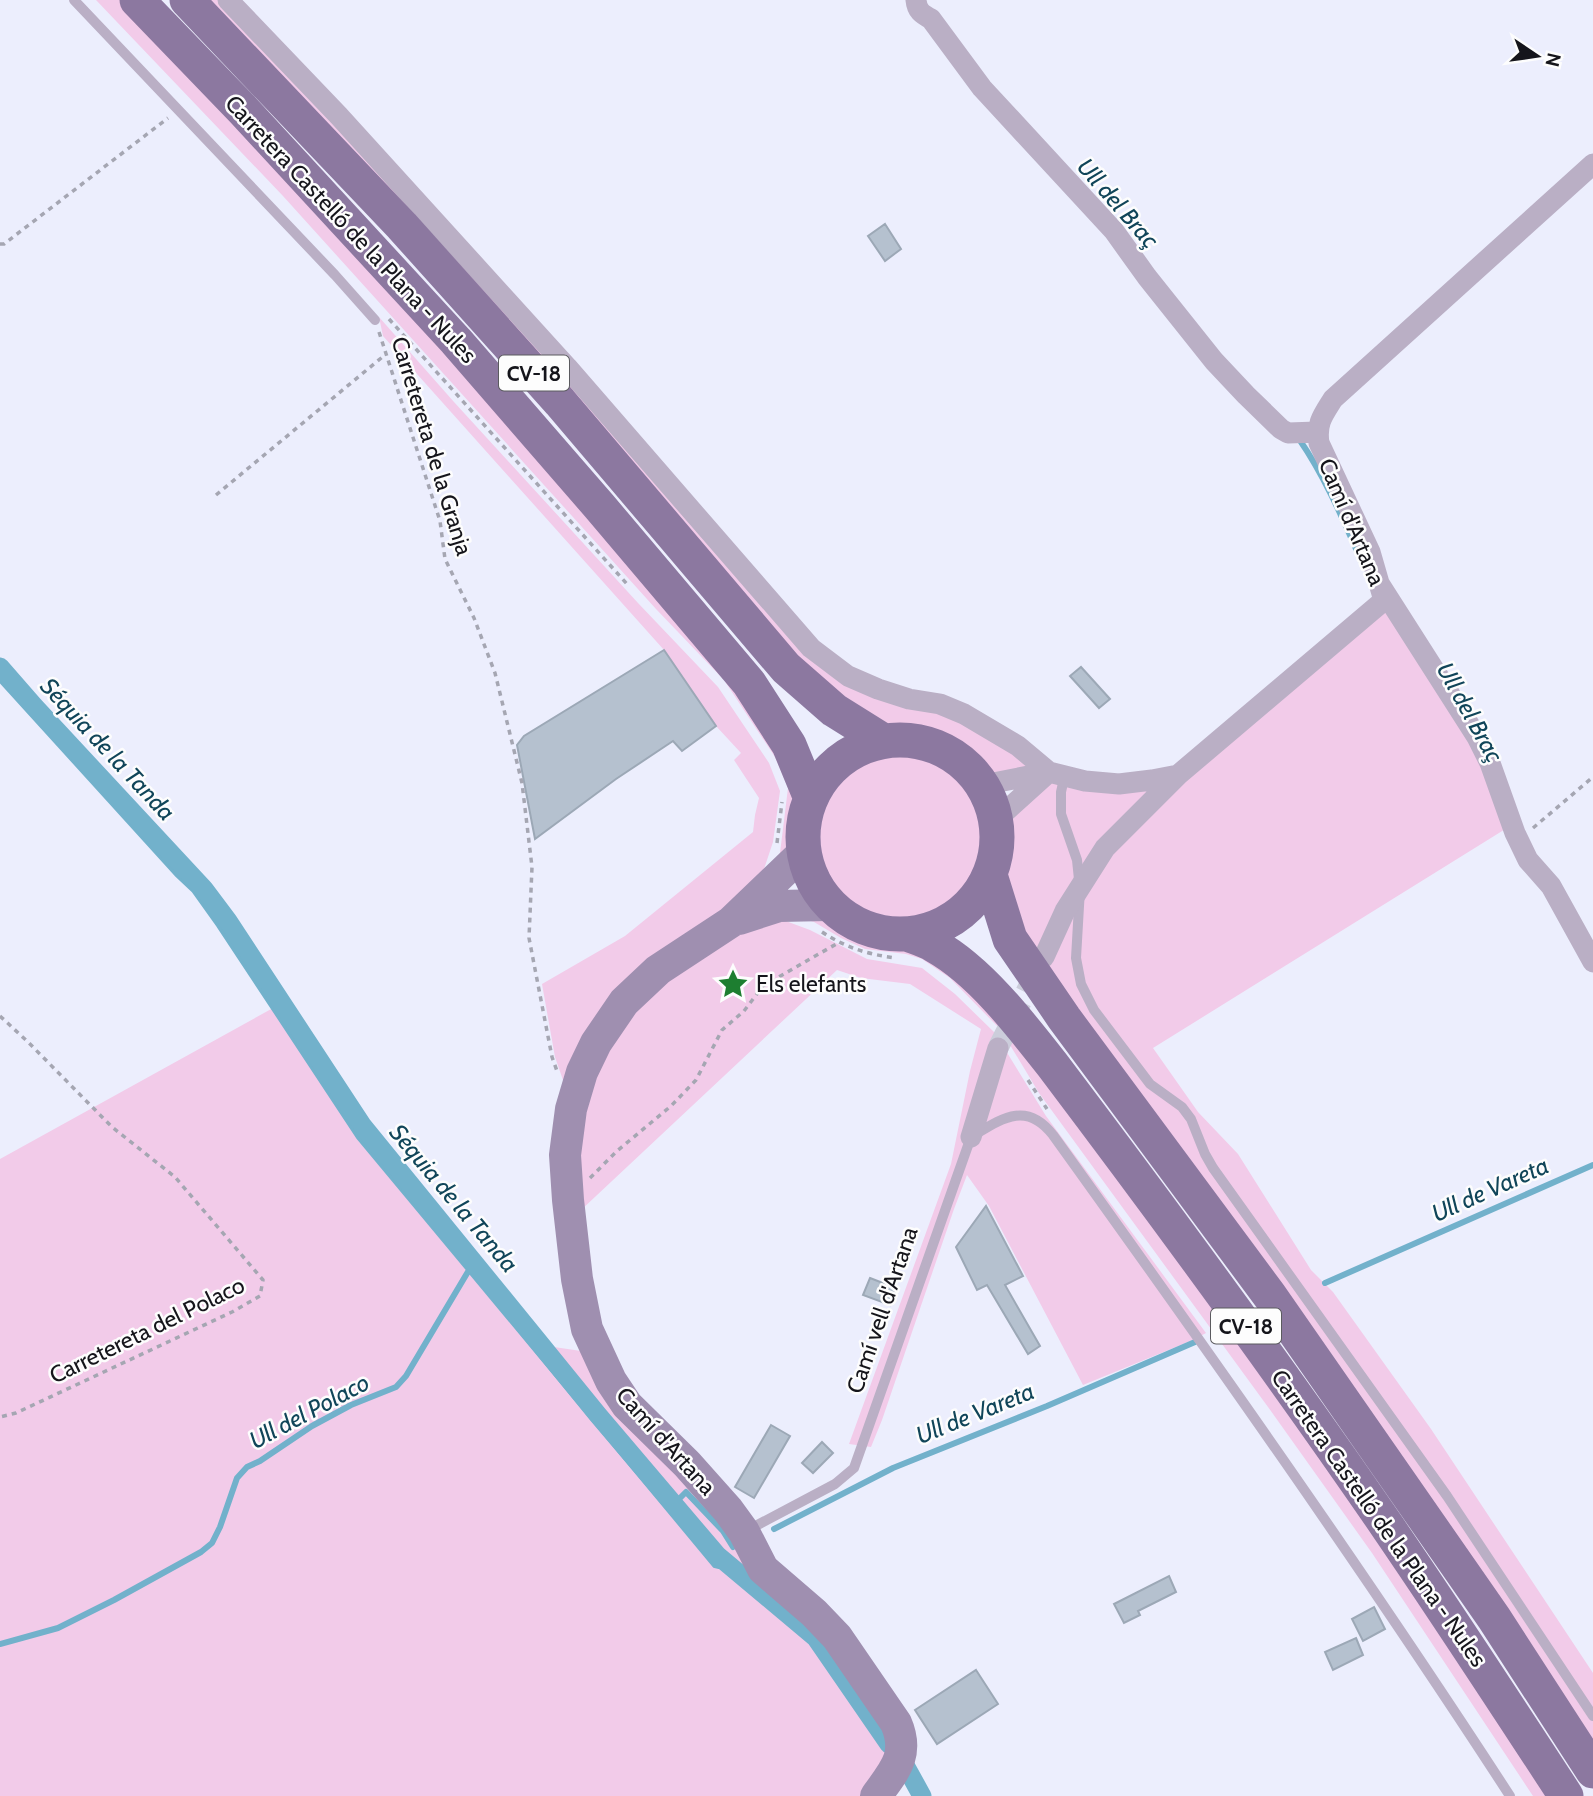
<svg xmlns="http://www.w3.org/2000/svg" width="1593" height="1796" viewBox="0 0 1593 1796" font-family="Cabin,sans-serif">
	<rect width="100%" height="100%" fill="#eceefd"/>
	<path fill="#f2cbe9" d="M 96,0 L 124,0 C 226,107 328,215 427,325 C 527,435 623,548 718,661 C 742,691 792,754 796,791 C 797,804 791,816 790,828 C 789,834 790,839 790,845 C 790,858 778,866 769,874 L 780,853 L 788,788 L 775,757 L 724,680 L 656,609 L 283,196 Z
		M 207,0 L 223,0 L 809,650 L 938,708 L 1036,767 L 994,778 L 965,749 L 926,732 L 883,726 L 829,694 Z
		M 379,317 L 454,402 L 638,603 L 718,687 L 769,763 L 780,791 L 773,842 L 760,881 L 564,1083 L 555,1057 L 542,984 L 625,936 L 753,832 L 755,815 L 759,798 L 734,760 L 741,753 L 716,726 L 664,650 L 383,336 Z
		M 1387,603 L 1475,742 L 1507,828 L 1153,1048 L 1198,1112 L 1238,1154 L 1311,1270 L 1333,1292 L 1431,1429 L 1593,1673 L 1593,1752 L 1033,953 L 1003,872 L 1008,848 L 1009,821 L 1052,778 L 1160,784 L 1106,851 Z
		M815 837a84 84 0 1 1 168 0a84 84 0 1 1-168 0Z
		M 795,916 L 820,917 L 853,937 L 886,946 L 911,949 L 965,980 L 1168,1236 L 1554,1796 L 1533,1796 L 1372,1553 L 1268,1407 L 1039,1093 L 1001,1030 L 950,978 L 922,959 L 906,954 L 865,949 L 841,938 L 814,922 Z
		M 783,920 L 810,930 L 867,959 L 922,968 L 955,994 L 995,1033 L 1046,1116 L 1206,1333 L 1193,1340 L 1083,1385 L 989,1206 L 967,1175 L 954,1209 L 882,1420 L 871,1447 L 849,1444 L 951,1164 L 970,1071 L 981,1029 L 910,984 L 861,978 L 837,970 L 580,1211 L 577,1183 L 588,1082 L 642,1000 L 734,931 Z
		M 273,1008 L 360,1142 L 716,1568 L 728,1572 L 804,1635 L 821,1655 L 891,1755 L 864,1796 L 0,1796 L 0,1159 Z
		M 554,1347 L 581,1351 L 704,1496 L 754,1579 C 711,1541 674,1497 638,1452 C 609,1417 581,1383 554,1347 Z"/>
	<g fill="none" stroke-linecap="round" stroke-linejoin="round">
		<path stroke="#72b1cb" stroke-width="6" d="M 1299,439 C 1326,478 1345,524 1364,567
			M 0,679 L 177,874 L 194,890 L 219,925 L 359,1137 L 715,1565 L 719,1566 L 724,1560
			M 1325,1283 L 1593,1165
			M 674,1504 L 686,1492 L 723,1531 L 733,1547
			M 774,1529 L 893,1468 L 1047,1406 L 1195,1342
			M 0,1644 L 58,1628 L 114,1600 L 201,1552 L 212,1543 L 220,1527 L 237,1478 L 247,1467 L 260,1461 L 312,1426 L 351,1405 L 396,1387 L 406,1376 L 469,1270 L 475,1264"/>
		<path stroke="#72b1cb" stroke-width="19" d="M 0,667 L 34,706 L 204,889 L 228,921 L 362,1125 L 598,1415 L 717,1555 L 816,1638 L 889,1744
			M 906,1767 L 922,1796"/>
	</g>
	<path fill="#b5c1cf" stroke="#9ca8b6" stroke-width="2" d="M 885,224 L 901,249 L 885,261 L 868,236 Z
		M 664,650 L 716,726 L 682,751 L 673,741 L 616,779 L 535,839 L 517,745 L 524,736 Z
		M 1081,667 L 1110,699 L 1099,708 L 1070,676 Z
		M 986,1206 L 1023,1276 L 1005,1285 L 1040,1346 L 1028,1354 L 987,1285 L 977,1290 L 956,1247 Z
		M 870,1278 L 896,1288 L 890,1305 L 863,1295 Z
		M 771,1425 L 790,1436 L 754,1498 L 735,1487 Z
		M 822,1442 L 833,1453 L 813,1473 L 802,1463 Z
		M 1169,1576 L 1176,1592 L 1138,1611 L 1140,1615 L 1124,1623 L 1114,1604 Z
		M 1374,1607 L 1385,1629 L 1363,1641 L 1352,1619 Z
		M 1356,1638 L 1363,1655 L 1333,1670 L 1325,1652 Z
		M 976,1670 L 998,1704 L 937,1744 L 915,1710 Z"/>
	<g fill="none" stroke-linecap="round" stroke-linejoin="round">
		<path stroke="#cccddb" stroke-width="21" stroke-dasharray="21 10" stroke-linecap="butt" d="M 998,1048 L 1038,968"/>
		<path stroke="#a5a6b2" stroke-width="3.5" stroke-dasharray="5 5" stroke-linecap="butt" d="M 0,244 L 4,244 L 168,118
			M 389,319 L 627,584
			M 379,332 L 440,521 L 445,559 L 474,618 L 495,673 L 522,783 L 532,867 L 529,938 L 552,1057 L 557,1071
			M 216,495 L 386,354
			M 1533,828 L 1593,777
			M 777,843 L 782,802
			M 822,932 C 847,948 866,954 896,958
			M 0,1016 L 28,1042 L 112,1127 L 175,1177 L 263,1280 L 260,1296 L 232,1312 L 16,1413 L 0,1417
			M 1028,1080 L 1047,1109
			M 590,1178 L 617,1151 L 671,1106 L 696,1080 L 722,1030 L 744,1011 L 763,986 L 838,943"/>
		<path stroke="#baafc5" stroke-width="10" d="M 74,0 L 335,275 L 375,320
			M 1065,774 L 1061,792 L 1061,814 L 1077,860 L 1080,889 L 1076,958 L 1081,984 L 1094,1010 L 1150,1084 L 1182,1107 L 1191,1119 L 1205,1154 L 1213,1168 L 1447,1496 L 1593,1716
			M 746,1531 L 835,1484 L 854,1468 L 971,1137 C 1001,1119 1026,1100 1053,1135 C 1209,1352 1364,1571 1510,1796"/>
		<path stroke="#baafc5" stroke-width="21" d="M 228,0 L 339,116 L 567,367 L 811,648 L 848,676 L 878,689 L 909,699 L 940,704 L 964,714 L 1018,746 L 1049,772
			M 916,0 C 917,11 922,14 931,19 L 982,88 L 1114,231 L 1147,277 L 1214,361 L 1246,395 L 1281,429 L 1288,433 L 1317,432
			M 1380,585 L 1477,737 L 1490,763 L 1515,833 L 1528,860 L 1551,886 L 1593,962
			M 983,785 L 1049,772 L 1085,781 L 1119,784 L 1152,780 L 1178,775 L 1382,602 L 1383,597 L 1370,552 L 1319,443 C 1316,423 1323,415 1333,399 L 1593,164
			M 996,820 L 1048,773
			M 1044,957 L 1065,911 L 1105,848 L 1178,775
			M 971,1137 L 998,1048"/>
		<path stroke="#9f8fb0" stroke-width="32" d="M 803,853 L 731,922 L 658,970 L 624,1002 L 596,1043 L 582,1072 L 571,1109 L 565,1155 L 568,1200 L 577,1279 L 587,1329 L 611,1381 L 627,1405 L 687,1464 L 728,1510 L 744,1532 L 763,1569 L 814,1613 L 837,1637 L 896,1723 C 910,1755 894,1771 876,1796
			M 739,919 L 779,906 L 828,905"/>
		<path stroke="#8c78a0" stroke-width="35" d="M 137,0 L 243,110 L 456,341 L 600,507 L 749,683 L 789,745 L 810,796
			M 187,0 L 402,226 L 560,402 L 786,668 L 834,710 L 882,740
			M803 837a97 97 0 1 1 194 0a97 97 0 1 1-194 0Z
			M 990,875 L 1010,939 L 1064,1018 L 1270,1296 L 1494,1618 L 1593,1771
			M 910,935 C 918,938 928,941 935,946 C 980,971 1022,1026 1054,1067 C 1168,1218 1280,1370 1387,1526 C 1448,1615 1507,1706 1566,1796"/>
	</g>
	<defs>
		<g id="sight-bare" transform="scale(2.415)"><path d="M0-6L1.8-2.2L6-1.7L2.9 1.2L3.7 5.4L0 3.3L-3.7 5.4L-2.9 1.2L-6-1.7L-1.8-2.2Z" fill="#1d7e30" stroke="#fdfdfd" stroke-width="2.5" paint-order="stroke"/></g>
	</defs>
	<g fill-rule="evenodd">
		<use href="#sight-bare" x="733" y="984"/>
	</g>
	<g text-anchor="middle" dominant-baseline="central" stroke-width="5" stroke-linejoin="round" paint-order="stroke">
		<g fill="#fdfdfd" stroke="#5b5b5f" stroke-width="2">
			<rect x="499" y="355.5" width="70" height="35" rx="5"/>
			<rect x="1211" y="1308.5" width="70" height="35" rx="5"/>
		</g>
		<g font-size="21" font-weight="bold" fill="#15151b">
			<text x="534" y="373">CV-18</text>
			<text x="1246" y="1326">CV-18</text>
		</g>
		<g font-size="23" fill="#15151b" stroke="#fdfdfd">
			<text transform="translate(351 229) rotate(47)">Carretera Castelló de la Plana - Nules</text>
			<text transform="translate(432 446) rotate(73)">Carretereta de la Granja</text>
			<text transform="translate(1352 522) rotate(67)">Camí d'Artana</text>
			<text transform="translate(882 1310) rotate(-71)">Camí vell d'Artana</text>
			<text transform="translate(147 1330) rotate(-26)">Carretereta del Polaco</text>
			<text transform="translate(666 1441) rotate(48)">Camí d'Artana</text>
			<text transform="translate(1379 1518) rotate(55)">Carretera Castelló de la Plana - Nules</text>
		</g>
		<g font-size="23" fill="#15151b" stroke="#fdfdfd" text-anchor="start">
			<text x="756" y="984">Els elefants</text>
		</g>
		<g font-size="24" font-style="italic" fill="#104559" stroke="#fdfdfd">
			<text transform="translate(1118 203) rotate(49)">Ull del Braç</text>
			<text transform="translate(1470 712) rotate(61)">Ull del Braç</text>
			<text transform="translate(108 749) rotate(47)">Séquia de la Tanda</text>
			<text transform="translate(1490 1189) rotate(-24)">Ull de Vareta</text>
			<text transform="translate(454 1198) rotate(50)">Séquia de la Tanda</text>
			<text transform="translate(309 1411) rotate(-28)">Ull del Polaco</text>
			<text transform="translate(975 1413) rotate(-22)">Ull de Vareta</text>
		</g>
	</g>
	<g transform="translate(1537 56) rotate(103)" stroke="#fdfdfd" stroke-width="5" paint-order="stroke">
	<path d="M0-5L12 26L0 18L-12 26Z" fill="#15151b"/>
	<text y="-10" font-size="19" font-weight="bold" text-anchor="middle" fill="#15151b">N</text>
	</g>
</svg>
